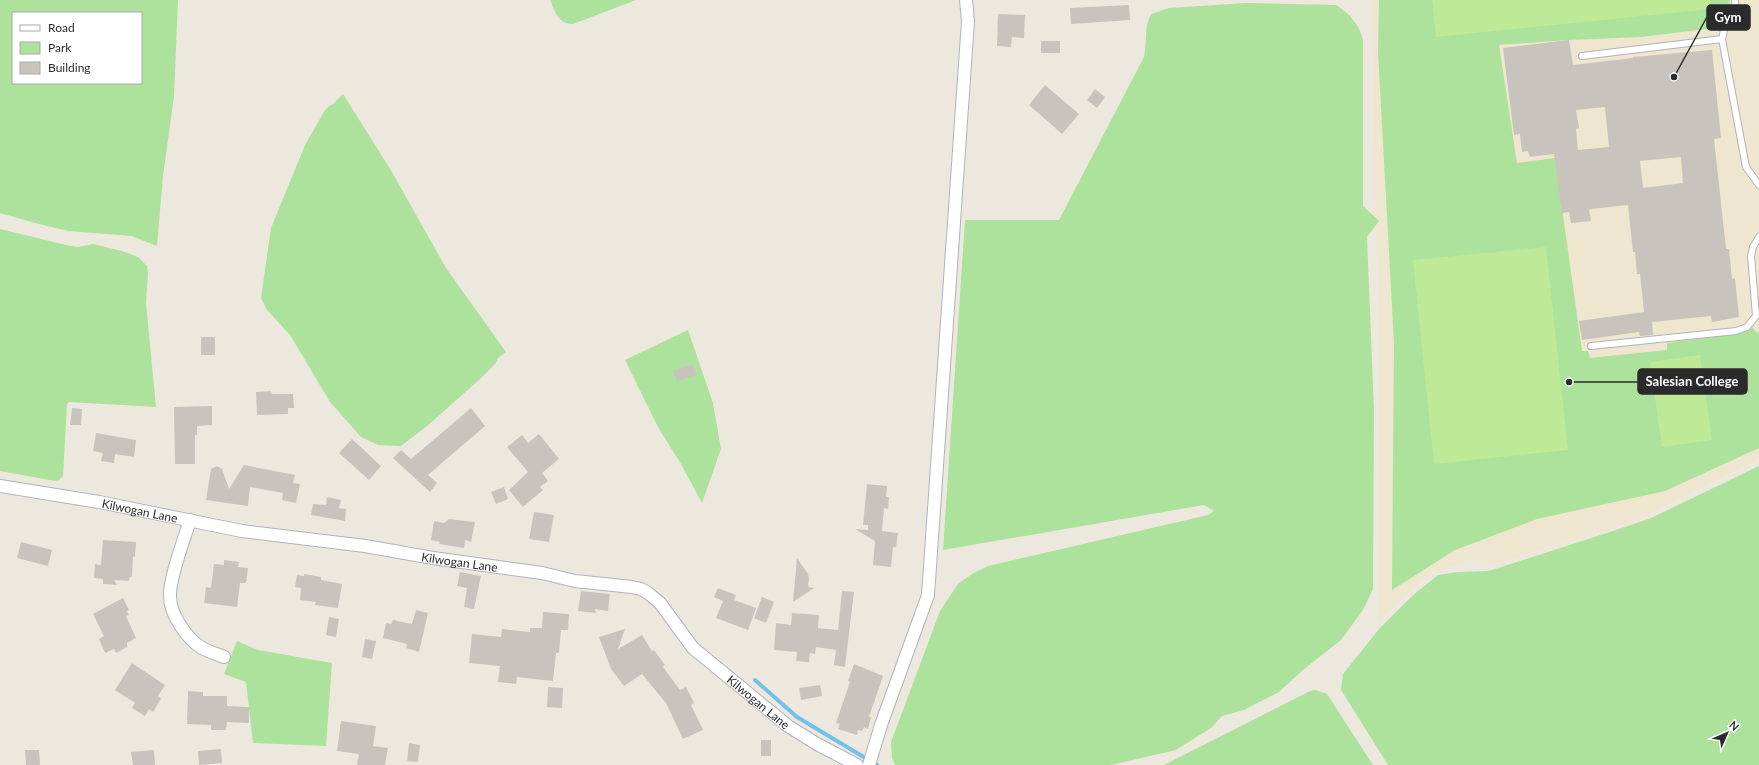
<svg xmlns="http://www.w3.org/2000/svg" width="1759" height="765" viewBox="0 0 1759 765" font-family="Lato,sans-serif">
	<rect width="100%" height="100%" fill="#ede8de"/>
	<path fill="#eee6ce" d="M 1374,0 L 1759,0 L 1759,458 L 1635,521 L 1496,564 L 1468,560 L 1431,574 L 1379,620 L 1379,305 L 1373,131 Z"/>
	<path fill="#ace29b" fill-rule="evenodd" d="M 0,0 L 178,0 L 174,96 L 163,176 L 157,246 L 132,236 L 68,231 L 35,223 L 0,213 ZM 13,13 L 141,13 L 141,83 L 13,83 Z
		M 550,0 L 636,0 L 573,24 C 558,24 555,12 550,0 Z
		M 1379,0 L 1730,0 L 1727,14 L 1715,28 L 1641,37 L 1569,40 L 1499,45 L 1517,163 L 1555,158 L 1582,351 L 1588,351 L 1590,358 L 1667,350 L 1667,343 L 1745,332 L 1752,327 L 1757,333 L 1759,331 L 1759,448 L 1665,491 L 1537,519 L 1455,550 L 1392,590 L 1394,343 L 1378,52 Z
		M 1246,3 L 1336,5 C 1350,14 1359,24 1363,40 L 1363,206 L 1379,221 L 1367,237 L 1374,411 L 1373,589 L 1363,610 L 1341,640 L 1303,670 L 1279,692 L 1244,710 L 1222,716 L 1211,728 L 1176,750 L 1111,765 L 895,765 L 892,758 L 891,742 L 940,611 L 958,584 L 972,574 L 988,566 L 1208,515 L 1214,511 L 1204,505 L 943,550 L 965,220 L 1059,220 L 1144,57 C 1147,42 1144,27 1151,14 L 1169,8 Z
		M 343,94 L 392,172 L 446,268 L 506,352 L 498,358 L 495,364 L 480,379 L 426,427 L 401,446 L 378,445 L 361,437 L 330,402 L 290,335 L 267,310 L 261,298 L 271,228 L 305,145 L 325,110 L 329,106 L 333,104 Z
		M 0,229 L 66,245 L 78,247 L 93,244 L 122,251 L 138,257 L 147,266 L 148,272 L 146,303 L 156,407 L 69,402 L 67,404 L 63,476 L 59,480 L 55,481 L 0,471 Z
		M 688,330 L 713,403 L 721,449 L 702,503 L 681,464 L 658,427 L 625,360 Z
		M 1759,466 L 1759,765 L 1388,765 L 1341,690 L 1343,674 L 1379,629 L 1412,596 L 1438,575 L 1458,572 L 1489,571 L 1619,529 L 1651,518 Z
		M 237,641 L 258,650 L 332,663 L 326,746 L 253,743 L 246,682 L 224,674 Z
		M 1315,690 L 1327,694 L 1373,765 L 1164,765 L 1310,691 Z"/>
	<path fill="#bee997" d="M 1432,0 L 1710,0 L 1711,9 L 1436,37 Z
		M 1546,247 L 1568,450 L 1434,464 L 1413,260 Z
		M 1700,355 L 1712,440 L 1662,447 L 1650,362 Z"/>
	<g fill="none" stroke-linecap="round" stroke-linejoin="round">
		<path stroke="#73c0ec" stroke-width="4" d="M 755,680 L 797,717 L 877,765"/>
	</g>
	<path fill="#c8c4bd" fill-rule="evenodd" d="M 1129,5 L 1130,20 L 1071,24 L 1070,8 Z
		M 998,14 L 1025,15 L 1024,38 L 1012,37 L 1011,47 L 997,46 Z
		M 1569,40 L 1573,65 L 1633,58 L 1633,57 L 1712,50 L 1721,138 L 1714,139 L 1726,249 L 1729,249 L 1732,279 L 1735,278 L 1739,317 L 1712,322 L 1711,316 L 1652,322 L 1653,335 L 1640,336 L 1639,332 L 1582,340 L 1579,321 L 1644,312 L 1640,274 L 1637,274 L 1635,252 L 1633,252 L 1628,205 L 1591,209 L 1589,210 L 1591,221 L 1571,223 L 1569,212 L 1562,213 L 1554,154 L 1530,157 L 1528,151 L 1522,152 L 1520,134 L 1514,135 L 1503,48 ZM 1605,107 L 1609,147 L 1578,150 L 1576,129 L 1579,128 L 1576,110 ZM 1681,157 L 1683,183 L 1643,188 L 1640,161 Z
		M 1041,41 L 1060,41 L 1060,53 L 1041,53 Z
		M 1045,85 L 1079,114 L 1062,134 L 1029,105 Z
		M 1095,89 L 1105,97 L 1097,108 L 1087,100 Z
		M 201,337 L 215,337 L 215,355 L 201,355 Z
		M 693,364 L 697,375 L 677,381 L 673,371 Z
		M 271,391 L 272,394 L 293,394 L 294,408 L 288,408 L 288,414 L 257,415 L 256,392 Z
		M 212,406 L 212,425 L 197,426 L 197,435 L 195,435 L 195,464 L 175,464 L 174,407 Z
		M 72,408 L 82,409 L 81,425 L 70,425 Z
		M 471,408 L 485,426 L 428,475 L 437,483 L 430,492 L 393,458 L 401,450 L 411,459 Z
		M 96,433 L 136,440 L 134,457 L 115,454 L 114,463 L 101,461 L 103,453 L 93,451 Z
		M 539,434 L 559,459 L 542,473 L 548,481 L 540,487 L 543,490 L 523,507 L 509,490 L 528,472 L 507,447 L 522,435 L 528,443 Z
		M 352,439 L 381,466 L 369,480 L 339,453 Z
		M 244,465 L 295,475 L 293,483 L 300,484 L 296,503 L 282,500 L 283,493 L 250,487 L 248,506 L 206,500 L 211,469 L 217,466 L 222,469 L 229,489 Z
		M 867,484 L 887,486 L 886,497 L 889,497 L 888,509 L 884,508 L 882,531 L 898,533 L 896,547 L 893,547 L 891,567 L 873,565 L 875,541 L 855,529 L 868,530 L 868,525 L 863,525 Z
		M 504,487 L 508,499 L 496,504 L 491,492 Z
		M 327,497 L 341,500 L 339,508 L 346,509 L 345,521 L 311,515 L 313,504 L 326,505 Z
		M 534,512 L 554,515 L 549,542 L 529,539 Z
		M 449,519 L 475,522 L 471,542 L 465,540 L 464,548 L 439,544 L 440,542 L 431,540 L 434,521 L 444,523 Z
		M 103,540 L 136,542 L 135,557 L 133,556 L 132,577 L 130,577 L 129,581 L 114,580 L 117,585 L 103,584 L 103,579 L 94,578 L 95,564 L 101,565 Z
		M 21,542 L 52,550 L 48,566 L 17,558 Z
		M 797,558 L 808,574 L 809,579 L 808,587 L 814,588 L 793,602 Z
		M 224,560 L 239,562 L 238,567 L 248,568 L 246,583 L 240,583 L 237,607 L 204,603 L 206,587 L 211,588 L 214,564 L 224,565 Z
		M 460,572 L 481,576 L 474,609 L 464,607 L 467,588 L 457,586 Z
		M 304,574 L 321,577 L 321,580 L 342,584 L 338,608 L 315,605 L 316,602 L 300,600 L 301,588 L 295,587 L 297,575 L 304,576 Z
		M 718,588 L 736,595 L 734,600 L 756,608 L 748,630 L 716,618 L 723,601 L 714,597 Z
		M 581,591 L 610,594 L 608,611 L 595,609 L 596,613 L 578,611 Z
		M 842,591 L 854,592 L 845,667 L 834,665 L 836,650 L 816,647 L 815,654 L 810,653 L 809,662 L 796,661 L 797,652 L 774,650 L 776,623 L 791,625 L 792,613 L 819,615 L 818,628 L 838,630 Z
		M 762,597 L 774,602 L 766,623 L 754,618 Z
		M 123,598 L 129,610 L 127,611 L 129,615 L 126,616 L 136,638 L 127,643 L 127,647 L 116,653 L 114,649 L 105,653 L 99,639 L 104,636 L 93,614 Z
		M 416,610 L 428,613 L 419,652 L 406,648 L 407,644 L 383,638 L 386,623 L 391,624 L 393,620 L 412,624 Z
		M 543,612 L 569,614 L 568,630 L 561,630 L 559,653 L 556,653 L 553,681 L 517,677 L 516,684 L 498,682 L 500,666 L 469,663 L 472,634 L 501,637 L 502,629 L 530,632 L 530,628 L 542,628 Z
		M 329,617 L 339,619 L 336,637 L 326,635 Z
		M 625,629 L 618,649 L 642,635 L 652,651 L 654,650 L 665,665 L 663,667 L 680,690 L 686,687 L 694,703 L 691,705 L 703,730 L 683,739 L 666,703 L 642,674 L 624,686 L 611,669 L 599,637 Z
		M 365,639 L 376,641 L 372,659 L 362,657 Z
		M 132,663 L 165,685 L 158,696 L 161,699 L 153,712 L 149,709 L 145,716 L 132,708 L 135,703 L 115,690 Z
		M 854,664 L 883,676 L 869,717 L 871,717 L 868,729 L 864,727 L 862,731 L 858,730 L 857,735 L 838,729 L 840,724 L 836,723 L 850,682 L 848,681 Z
		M 820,685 L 822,696 L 801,700 L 799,688 Z
		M 548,687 L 563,688 L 562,708 L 547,707 Z
		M 188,691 L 203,692 L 203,696 L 227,696 L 227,706 L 249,707 L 249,723 L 227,722 L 226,730 L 211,730 L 211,725 L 187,724 Z
		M 341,721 L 376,726 L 373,746 L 388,748 L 385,765 L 357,765 L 359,754 L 337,751 Z
		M 761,740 L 771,740 L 771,756 L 761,756 Z
		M 409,743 L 420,745 L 418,762 L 407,761 Z
		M 221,749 L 222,763 L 199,765 L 198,751 Z
		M 25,750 L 39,750 L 40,765 L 26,765 Z
		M 154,750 L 155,765 L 133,765 L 131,752 Z"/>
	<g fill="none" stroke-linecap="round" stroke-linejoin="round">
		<g stroke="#b1b2be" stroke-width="8">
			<path id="service" d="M 1722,39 L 1725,26 L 1735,10 L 1735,0
				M 1582,56 L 1722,39 L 1746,167 L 1759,185
				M 1591,346 L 1736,331 L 1747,327 L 1756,316 L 1751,256 L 1753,247 L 1759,237"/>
		</g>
		<g stroke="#b1b2be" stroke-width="14">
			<g id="minor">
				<path id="s1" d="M 0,486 L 99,502 L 242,531 L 365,546 L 433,558 L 542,573 L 575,581 L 632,587 L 641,589 L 648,593 L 660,603 L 693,648 L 788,726 L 817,744 L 857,765"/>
				<path d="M 190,520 C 184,540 169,578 170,597 C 170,614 187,639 202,648 C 209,652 217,654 224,657"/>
				<path d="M 869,765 L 881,725 L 928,595 L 968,21 L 966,0"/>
			</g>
		</g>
		<use href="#service" stroke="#fff" stroke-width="6"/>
		<use href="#minor" stroke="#fff" stroke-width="12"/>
	</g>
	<g text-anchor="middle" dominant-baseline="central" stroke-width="3" stroke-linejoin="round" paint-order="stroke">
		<g font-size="12" fill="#2b2b2b" stroke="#fff">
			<text stroke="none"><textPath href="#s1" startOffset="142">Kilwogan Lane</textPath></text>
			<text stroke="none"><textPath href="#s1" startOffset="466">Kilwogan Lane</textPath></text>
			<text stroke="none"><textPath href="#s1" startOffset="814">Kilwogan Lane</textPath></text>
		</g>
	</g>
	<path fill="none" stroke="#2b2b2b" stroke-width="1.5" d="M1674 77L1707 17M1569 382L1638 382"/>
	<g fill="#2b2b2b" stroke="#fff" stroke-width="1.5">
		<circle cx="1674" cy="77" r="4"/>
		<circle cx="1569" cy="382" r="4"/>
	</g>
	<g fill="#2b2b2b" stroke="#2b2b2b" stroke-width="1.5">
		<rect x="1707" y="5" width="43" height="25" rx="4"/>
		<rect x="1638" y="369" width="109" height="25" rx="4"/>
	</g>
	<g font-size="13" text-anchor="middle" font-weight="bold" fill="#fff">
		<text x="1728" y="22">Gym</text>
		<text x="1692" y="386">Salesian College</text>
	</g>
	<rect x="12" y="12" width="130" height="72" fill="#ffffff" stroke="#aaaaaa"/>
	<rect x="20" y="25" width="20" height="6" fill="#ffffff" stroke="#aaaaaa"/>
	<text x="48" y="32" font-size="12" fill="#2b2b2b">Road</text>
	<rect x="20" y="42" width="20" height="12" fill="#ace29b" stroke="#aaaaaa"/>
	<text x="48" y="52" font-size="12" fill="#2b2b2b">Park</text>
	<rect x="20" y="62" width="20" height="12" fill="#c8c4bd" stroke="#aaaaaa"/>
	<text x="48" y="72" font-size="12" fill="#2b2b2b">Building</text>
	<g transform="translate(1727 733) rotate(45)" stroke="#ffffff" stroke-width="3" paint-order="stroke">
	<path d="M0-3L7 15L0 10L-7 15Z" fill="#2b2b2b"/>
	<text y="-6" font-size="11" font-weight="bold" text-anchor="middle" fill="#2b2b2b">N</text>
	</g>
</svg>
